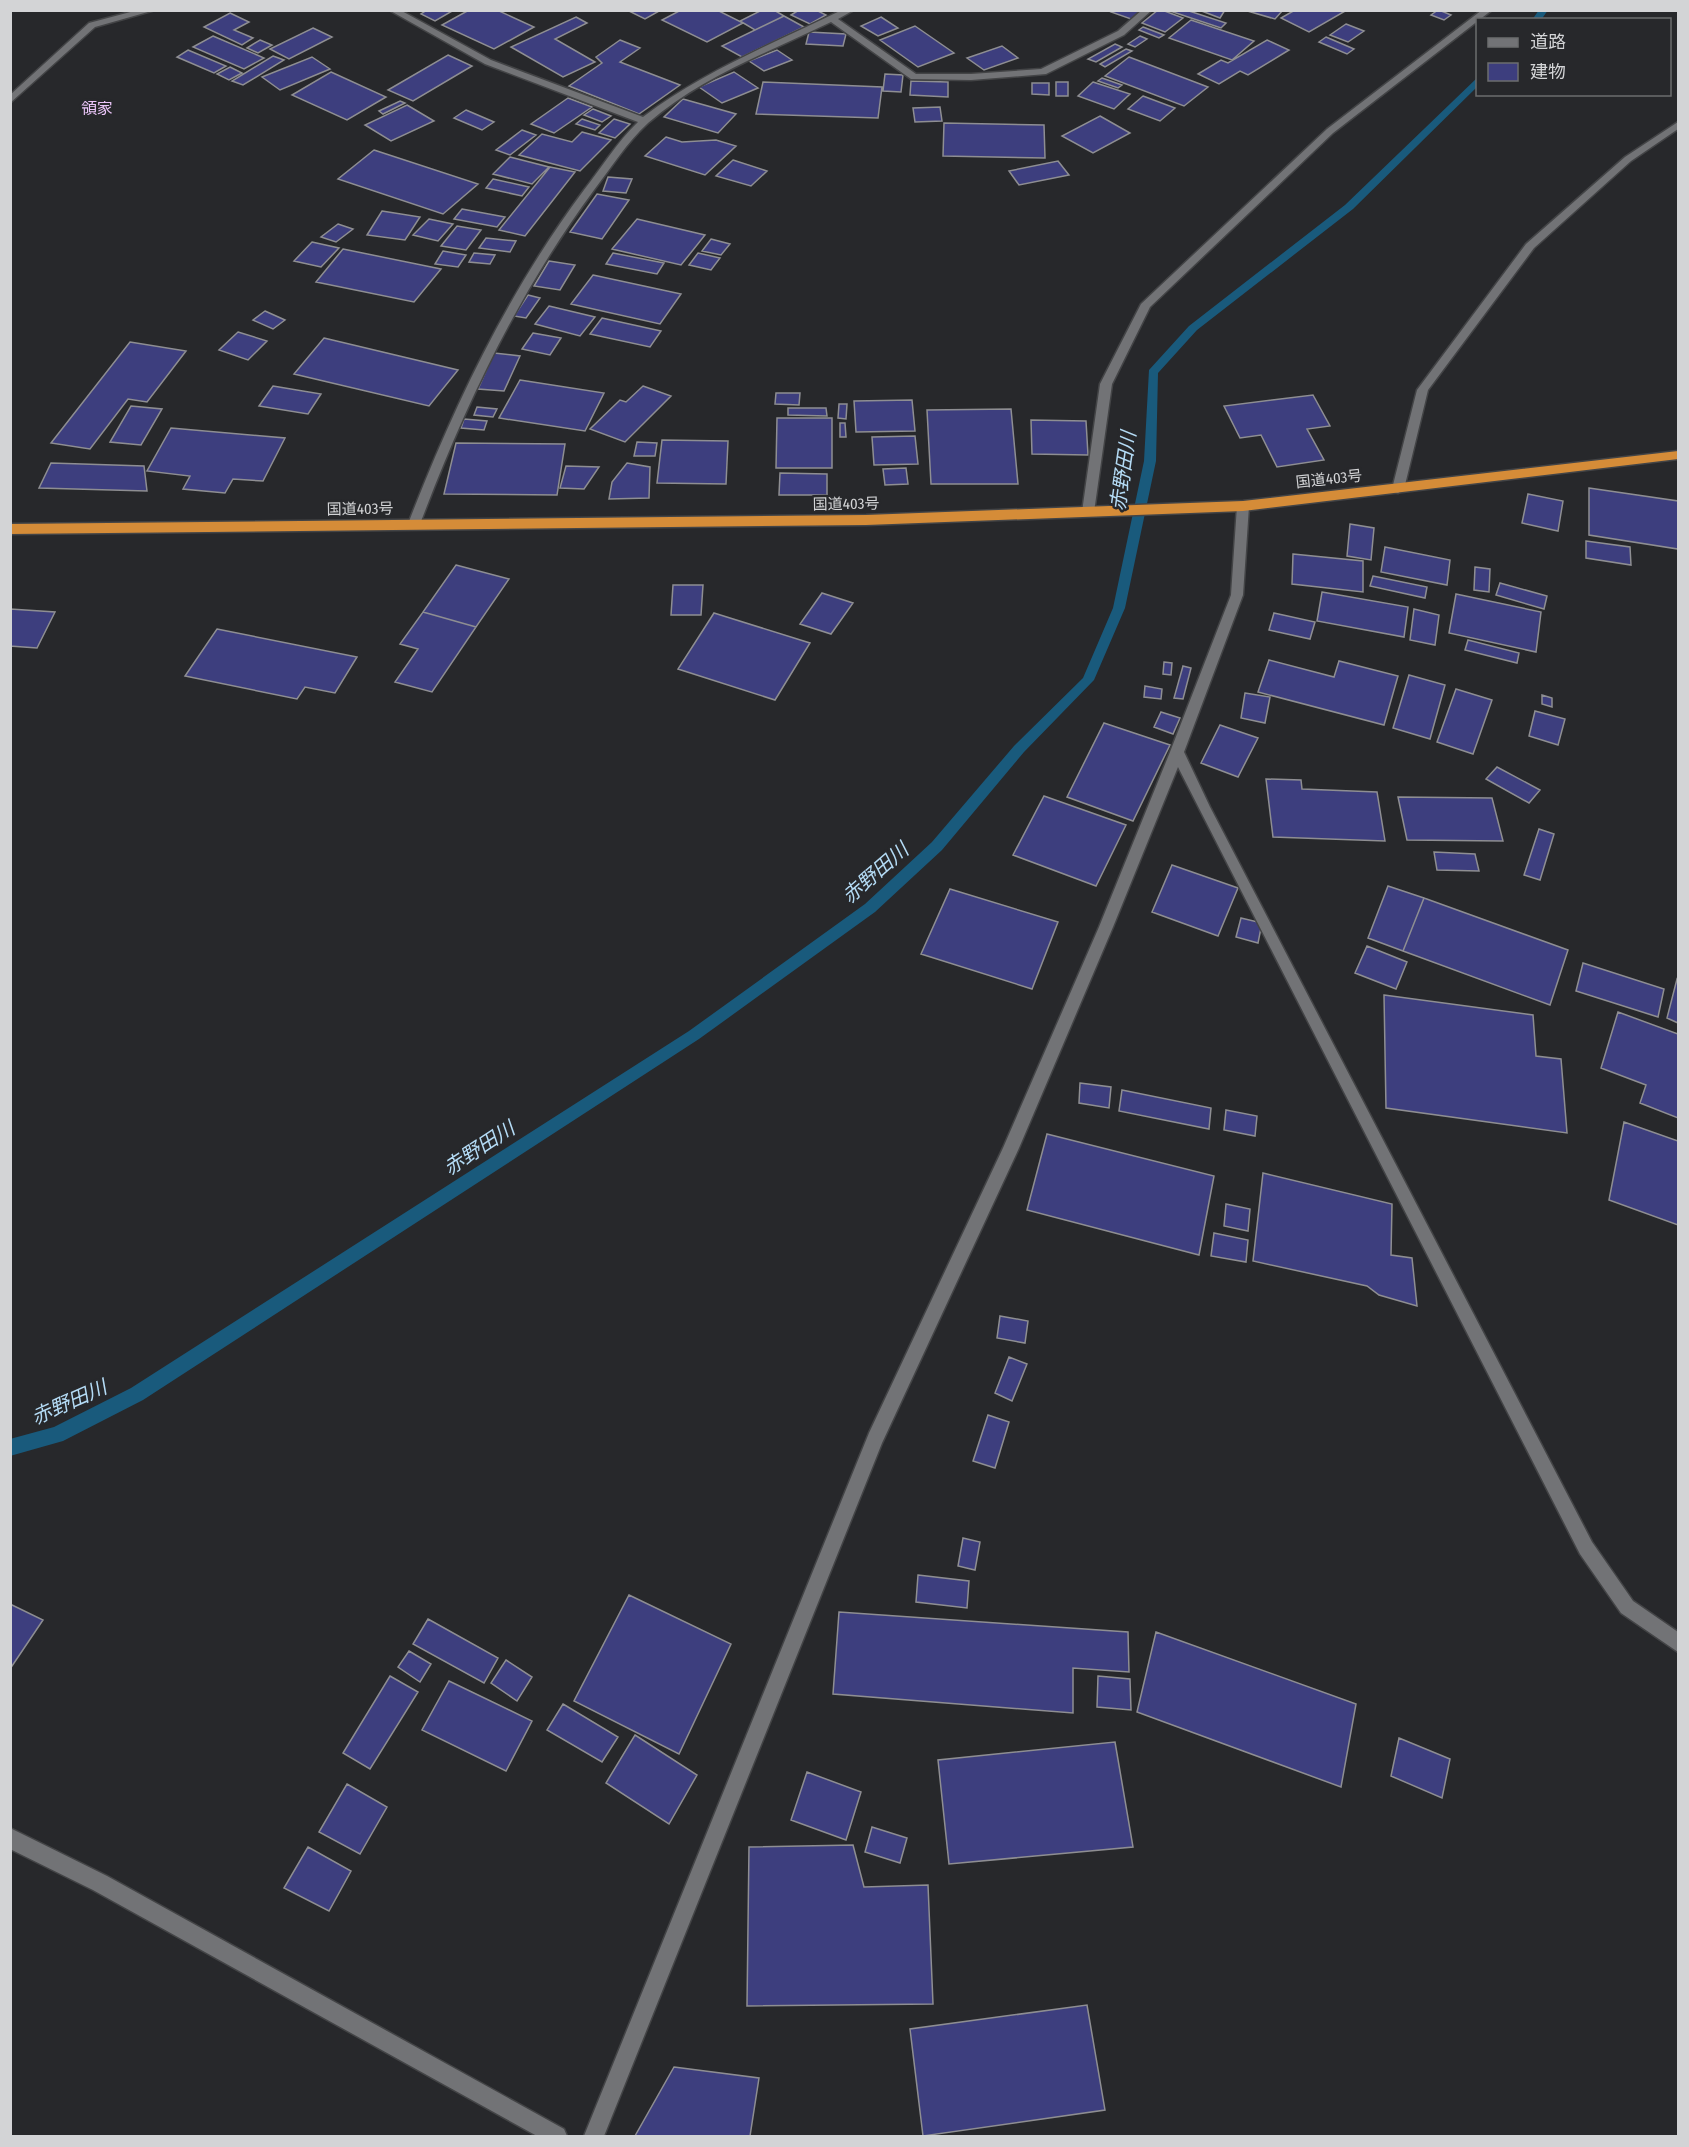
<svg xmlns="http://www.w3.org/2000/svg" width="1689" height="2147" viewBox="0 0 1689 2147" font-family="'Fira Sans Condensed','Noto Sans JP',sans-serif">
	<rect width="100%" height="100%" fill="#27282b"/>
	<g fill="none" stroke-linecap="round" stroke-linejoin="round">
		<path fill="#195a7c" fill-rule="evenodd" d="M 1539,10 L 1548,10 L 1541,20 L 1532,20 Z
			M 1478,77 L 1478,86 L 1353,209 L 1197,330 L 1158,373 L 1156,461 L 1125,608 L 1094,680 L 1024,752 L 942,850 L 875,912 L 699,1039 L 143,1400 L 63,1441 L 10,1456 L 10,1439 L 54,1427 L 131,1388 L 689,1031 L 865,904 L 932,842 L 1014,746 L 1083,678 L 1113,608 L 1144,461 L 1149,370 L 1189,326 L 1345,205 Z"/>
	</g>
	<path fill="#3d3e7e" stroke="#8e8e92" stroke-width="1.5" d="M 427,10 L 454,10 L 435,21 L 421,14 Z
		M 469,10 L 497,10 L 534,27 L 494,49 L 442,25 Z
		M 627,10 L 661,10 L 645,19 Z
		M 681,10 L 717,10 L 743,23 L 707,42 L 662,20 Z
		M 762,10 L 774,10 L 784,16 L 755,30 L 740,21 Z
		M 799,10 L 816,10 L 826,15 L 810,24 L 791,15 Z
		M 1113,10 L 1142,10 L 1131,19 L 1111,12 Z
		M 1158,10 L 1162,10 L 1183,18 L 1165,32 L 1142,23 Z
		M 1186,10 L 1226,23 L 1221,28 L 1170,11 Z
		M 1199,10 L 1225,10 L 1220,18 Z
		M 1244,10 L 1283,10 L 1275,19 Z
		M 1295,10 L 1347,10 L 1309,32 L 1281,18 Z
		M 1438,10 L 1439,10 L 1451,15 L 1444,20 L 1431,15 Z
		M 230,13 L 249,22 L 234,30 L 253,38 L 242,45 L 204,27 Z
		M 784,16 L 804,27 L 742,57 L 722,46 Z
		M 576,17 L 587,23 L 555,39 L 595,62 L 563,77 L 511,47 Z
		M 881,17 L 898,28 L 878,36 L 861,26 Z
		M 1191,20 L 1254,41 L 1232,60 L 1169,38 Z
		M 1346,24 L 1364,31 L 1348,42 L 1330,35 Z
		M 915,26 L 954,53 L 918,67 L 880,40 Z
		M 1143,27 L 1164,35 L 1159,38 L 1139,30 Z
		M 313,28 L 332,37 L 289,59 L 270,49 Z
		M 809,32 L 846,34 L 843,46 L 806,44 Z
		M 213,36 L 264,58 L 244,69 L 193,47 Z
		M 1140,36 L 1147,39 L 1135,47 L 1128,44 Z
		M 1326,37 L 1354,49 L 1347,54 L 1319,42 Z
		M 260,40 L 272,45 L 258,53 L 247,48 Z
		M 620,40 L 640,48 L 620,62 L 680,85 L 639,114 L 569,86 L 602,63 L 596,57 Z
		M 1267,40 L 1289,50 L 1248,75 L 1240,71 L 1219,84 L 1198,74 L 1221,60 L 1228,63 Z
		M 1115,44 L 1122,47 L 1096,62 L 1088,59 Z
		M 1002,46 L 1018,58 L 984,70 L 967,58 Z
		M 1126,49 L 1132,51 L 1105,67 L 1100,64 Z
		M 188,50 L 226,66 L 214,73 L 177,57 Z
		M 777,50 L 792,60 L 764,71 L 749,61 Z
		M 448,55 L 472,66 L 413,101 L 388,90 Z
		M 273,56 L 284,60 L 243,85 L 232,81 Z
		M 312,57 L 330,69 L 280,90 L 262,77 Z
		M 1129,57 L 1208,87 L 1184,106 L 1105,76 Z
		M 230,67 L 242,73 L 229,80 L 217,74 Z
		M 331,72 L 386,97 L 347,120 L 292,95 Z
		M 734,72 L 758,88 L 722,103 L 699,87 Z
		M 885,74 L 903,75 L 901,92 L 883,91 Z
		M 1102,78 L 1122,85 L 1118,88 L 1098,81 Z
		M 911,81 L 948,82 L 948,97 L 910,95 Z
		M 763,82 L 882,87 L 878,118 L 756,114 Z
		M 1056,82 L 1068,82 L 1068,96 L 1056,96 Z
		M 1093,82 L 1130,94 L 1114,109 L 1078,96 Z
		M 1032,83 L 1049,83 L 1049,95 L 1032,94 Z
		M 1143,96 L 1175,108 L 1160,121 L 1128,109 Z
		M 568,98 L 592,107 L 554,133 L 531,124 Z
		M 683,99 L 736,114 L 718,133 L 664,117 Z
		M 400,101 L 405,103 L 383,114 L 379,111 Z
		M 407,105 L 434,121 L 391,141 L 365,125 Z
		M 940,107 L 942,121 L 915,122 L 913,108 Z
		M 593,109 L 611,116 L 602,122 L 584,115 Z
		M 466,110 L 494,122 L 482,130 L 454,118 Z
		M 1100,116 L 1130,133 L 1093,153 L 1062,136 Z
		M 582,119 L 600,125 L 595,130 L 576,124 Z
		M 614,119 L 630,124 L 615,138 L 599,133 Z
		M 944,123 L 1044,125 L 1045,158 L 943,156 Z
		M 522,130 L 536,135 L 510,155 L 496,150 Z
		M 582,132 L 611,140 L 580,171 L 519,155 L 542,134 L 572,142 Z
		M 666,137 L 682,142 L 716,140 L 736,146 L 705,175 L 645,156 Z
		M 374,150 L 478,184 L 443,214 L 338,179 Z
		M 510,157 L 549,167 L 532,184 L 493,174 Z
		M 733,160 L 767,171 L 751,186 L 716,176 Z
		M 1058,161 L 1069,175 L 1019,185 L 1009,171 Z
		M 550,167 L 575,172 L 525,236 L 499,230 Z
		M 608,177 L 632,179 L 626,193 L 603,191 Z
		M 493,179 L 529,187 L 522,196 L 486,188 Z
		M 597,194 L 629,200 L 602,239 L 570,232 Z
		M 462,209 L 505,217 L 497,227 L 454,219 Z
		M 382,211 L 420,217 L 405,240 L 367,235 Z
		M 429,219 L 453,224 L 438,241 L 413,235 Z
		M 637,219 L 705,235 L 681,265 L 612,249 Z
		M 338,224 L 353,229 L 336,242 L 321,237 Z
		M 457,226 L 481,230 L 466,250 L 441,246 Z
		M 486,238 L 516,241 L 510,252 L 479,248 Z
		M 711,239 L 730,244 L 721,255 L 702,251 Z
		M 312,242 L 339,248 L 321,267 L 294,261 Z
		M 343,249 L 441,269 L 414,302 L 316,282 Z
		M 443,251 L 466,255 L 458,267 L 435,264 Z
		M 474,253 L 495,255 L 490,264 L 469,262 Z
		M 613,253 L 664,263 L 657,274 L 606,264 Z
		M 698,253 L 720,258 L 711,270 L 689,265 Z
		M 549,261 L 575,265 L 560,290 L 534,286 Z
		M 593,275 L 681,294 L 660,324 L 571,304 Z
		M 528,295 L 540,298 L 526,318 L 514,316 Z
		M 549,306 L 595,317 L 580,336 L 535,324 Z
		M 265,311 L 285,320 L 273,329 L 253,320 Z
		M 602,318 L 661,331 L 650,347 L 590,334 Z
		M 238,332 L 267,341 L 248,360 L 219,350 Z
		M 533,333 L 561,338 L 550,355 L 522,349 Z
		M 324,338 L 458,370 L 429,406 L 294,374 Z
		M 130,342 L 186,351 L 147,402 L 128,399 L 90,449 L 51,443 Z
		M 494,353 L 520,356 L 504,391 L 478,389 Z
		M 520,380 L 604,393 L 585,431 L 499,418 Z
		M 273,386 L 321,394 L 308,414 L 259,406 Z
		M 643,386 L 671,396 L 625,442 L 590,429 L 620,400 L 626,402 Z
		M 776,393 L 800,393 L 799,405 L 775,404 Z
		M 1313,395 L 1330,426 L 1307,429 L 1324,460 L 1277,467 L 1261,435 L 1240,438 L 1224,406 Z
		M 912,400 L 915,431 L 856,432 L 854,401 Z
		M 839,404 L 847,404 L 846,419 L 838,418 Z
		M 131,406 L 162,409 L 141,445 L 110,442 Z
		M 477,407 L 497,409 L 493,417 L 474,415 Z
		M 788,408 L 826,408 L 827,416 L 788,415 Z
		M 1011,409 L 1018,484 L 931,484 L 927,410 Z
		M 777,418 L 832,418 L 832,468 L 776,468 Z
		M 464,419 L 487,421 L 484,430 L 461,428 Z
		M 1031,420 L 1086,421 L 1088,455 L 1032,454 Z
		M 840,423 L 845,423 L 846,437 L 840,437 Z
		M 171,428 L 285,438 L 263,481 L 233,479 L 225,493 L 183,489 L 190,476 L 147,471 Z
		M 915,436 L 918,464 L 874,465 L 872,437 Z
		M 662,440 L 728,441 L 726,484 L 657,483 Z
		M 637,442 L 657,443 L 655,456 L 634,456 Z
		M 456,443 L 565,444 L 557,495 L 444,494 Z
		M 51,463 L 144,466 L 147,491 L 39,488 Z
		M 627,463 L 650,467 L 649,498 L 609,499 L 612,482 Z
		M 566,466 L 599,467 L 584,489 L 560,488 Z
		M 906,468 L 908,484 L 885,485 L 883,469 Z
		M 780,473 L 827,474 L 827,495 L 779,495 Z
		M 1589,488 L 1678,501 L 1678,549 L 1589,535 Z
		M 1528,494 L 1563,501 L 1558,531 L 1522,523 Z
		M 1350,524 L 1374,528 L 1371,560 L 1347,556 Z
		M 1586,541 L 1630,547 L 1631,565 L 1586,558 Z
		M 1385,547 L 1450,560 L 1447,585 L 1381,572 Z
		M 1293,554 L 1363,561 L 1363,592 L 1292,584 Z
		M 456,565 L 509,579 L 476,627 L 423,612 Z
		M 1475,567 L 1490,569 L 1489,592 L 1474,590 Z
		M 1373,576 L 1427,587 L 1425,598 L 1370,586 Z
		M 1500,583 L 1547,596 L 1544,609 L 1496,595 Z
		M 673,585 L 703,585 L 701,615 L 671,615 Z
		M 1322,592 L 1408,607 L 1404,637 L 1317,621 Z
		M 822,593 L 853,603 L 831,634 L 800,624 Z
		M 1456,594 L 1541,612 L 1536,652 L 1449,633 Z
		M 10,609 L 55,612 L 37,648 L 10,646 Z
		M 1414,609 L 1439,615 L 1435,645 L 1410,640 Z
		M 423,612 L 476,627 L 432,692 L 395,682 L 418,649 L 400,644 Z
		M 714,613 L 810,643 L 775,700 L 678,669 Z
		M 1274,613 L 1315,622 L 1310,639 L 1269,630 Z
		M 217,629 L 357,657 L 335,693 L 305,687 L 297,699 L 185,676 Z
		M 1468,640 L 1519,653 L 1517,663 L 1465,650 Z
		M 1269,660 L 1334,677 L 1339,661 L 1398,676 L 1384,725 L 1258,692 Z
		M 1164,662 L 1172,663 L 1171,675 L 1163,674 Z
		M 1183,666 L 1191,668 L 1183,699 L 1174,698 Z
		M 1409,675 L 1445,685 L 1430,739 L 1393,728 Z
		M 1145,686 L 1162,689 L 1161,699 L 1144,697 Z
		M 1456,689 L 1492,700 L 1473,754 L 1437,742 Z
		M 1245,693 L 1270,697 L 1265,723 L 1241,718 Z
		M 1542,695 L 1552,698 L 1552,707 L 1542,704 Z
		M 1535,711 L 1565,719 L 1558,745 L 1529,736 Z
		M 1161,712 L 1180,718 L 1173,734 L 1154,727 Z
		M 1104,723 L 1170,745 L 1133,821 L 1067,797 Z
		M 1220,725 L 1258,738 L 1238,777 L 1201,763 Z
		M 1497,767 L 1540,790 L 1529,803 L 1486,779 Z
		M 1266,779 L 1301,780 L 1302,789 L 1377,792 L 1385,841 L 1273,837 Z
		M 1044,796 L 1126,825 L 1096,886 L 1013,855 Z
		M 1398,797 L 1492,798 L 1503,841 L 1407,840 Z
		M 1539,829 L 1554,834 L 1540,880 L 1524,875 Z
		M 1434,852 L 1475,854 L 1479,871 L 1437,870 Z
		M 1172,865 L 1238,888 L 1218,936 L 1152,912 Z
		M 1388,886 L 1424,898 L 1403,951 L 1368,938 Z
		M 950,889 L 1058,922 L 1032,989 L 921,954 Z
		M 1424,898 L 1568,950 L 1550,1005 L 1403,951 Z
		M 1241,918 L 1262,923 L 1258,943 L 1236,937 Z
		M 1367,946 L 1407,962 L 1396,989 L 1355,973 Z
		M 1583,963 L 1664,989 L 1658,1017 L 1576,991 Z
		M 1677,979 L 1678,980 L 1678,1023 L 1667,1018 Z
		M 1384,995 L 1533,1015 L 1536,1056 L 1561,1059 L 1567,1133 L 1386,1108 Z
		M 1618,1012 L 1678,1034 L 1678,1118 L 1640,1103 L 1646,1085 L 1601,1068 Z
		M 1080,1083 L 1111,1087 L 1109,1108 L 1079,1103 Z
		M 1122,1090 L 1211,1108 L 1209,1129 L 1119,1111 Z
		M 1226,1110 L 1257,1116 L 1255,1136 L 1224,1130 Z
		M 1624,1122 L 1678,1141 L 1678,1225 L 1609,1200 Z
		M 1047,1134 L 1214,1176 L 1199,1255 L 1027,1210 Z
		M 1263,1173 L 1392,1204 L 1391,1255 L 1412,1258 L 1417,1306 L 1379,1295 L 1367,1286 L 1253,1261 Z
		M 1226,1204 L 1250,1209 L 1248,1231 L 1224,1226 Z
		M 1214,1233 L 1248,1240 L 1246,1262 L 1211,1256 Z
		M 1000,1316 L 1028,1321 L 1025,1343 L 997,1338 Z
		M 1009,1357 L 1027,1364 L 1012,1401 L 995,1393 Z
		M 988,1415 L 1009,1422 L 995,1468 L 973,1461 Z
		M 963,1538 L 980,1542 L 975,1570 L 958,1566 Z
		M 918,1575 L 969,1581 L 967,1608 L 916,1602 Z
		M 629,1595 L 731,1644 L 679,1754 L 574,1701 Z
		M 10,1604 L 43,1620 L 10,1669 Z
		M 839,1612 L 1128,1632 L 1129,1672 L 1073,1668 L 1073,1713 L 833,1694 Z
		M 428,1619 L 498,1658 L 484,1683 L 413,1644 Z
		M 1156,1632 L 1356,1704 L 1341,1787 L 1137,1712 Z
		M 409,1651 L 431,1664 L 420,1682 L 398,1667 Z
		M 506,1660 L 532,1677 L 517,1701 L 491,1683 Z
		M 390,1676 L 418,1692 L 370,1769 L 343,1753 Z
		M 1098,1676 L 1130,1679 L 1131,1710 L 1097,1707 Z
		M 449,1681 L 532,1721 L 506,1771 L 422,1730 Z
		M 563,1704 L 618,1737 L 602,1762 L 547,1730 Z
		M 635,1735 L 697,1775 L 669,1824 L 606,1783 Z
		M 1399,1738 L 1450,1759 L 1442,1798 L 1391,1776 Z
		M 1115,1742 L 1133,1847 L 949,1864 L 938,1760 Z
		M 807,1772 L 861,1792 L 846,1840 L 791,1820 Z
		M 347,1784 L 387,1807 L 360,1854 L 319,1832 Z
		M 872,1827 L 907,1838 L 900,1863 L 865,1852 Z
		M 853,1845 L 864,1887 L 928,1885 L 933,2004 L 747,2006 L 749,1847 Z
		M 308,1847 L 351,1871 L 329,1911 L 284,1888 Z
		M 1087,2005 L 1105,2110 L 923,2136 L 910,2029 Z
		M 674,2067 L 759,2078 L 750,2136 L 635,2136 Z"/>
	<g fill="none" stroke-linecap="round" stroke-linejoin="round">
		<g stroke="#434446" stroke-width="3">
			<path id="minor" d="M 138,10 L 155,10 L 95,27 L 10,103 L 10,95 L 89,23 Z
				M 389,10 L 400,10 L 491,60 L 643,117 C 704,71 774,43 842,10 L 854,10 L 838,19 L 916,74 L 971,74 L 1041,69 L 1118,31 L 1142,10 L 1152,10 L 1124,35 L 1046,74 L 971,80 L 911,79 L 831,22 C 769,52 701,77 648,123 C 627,142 611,168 594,190 C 518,293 465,405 420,524 L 414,528 L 408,524 C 454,405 508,292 584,190 C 602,167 617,142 638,122 L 485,64 Z
				M 1482,10 L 1492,10 L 1333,133 L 1150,307 L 1112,384 L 1094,512 L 1088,516 L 1084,515 L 1082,512 L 1100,384 L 1141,304 L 1327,129 Z
				M 1678,122 L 1678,129 L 1631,161 L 1534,248 L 1428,390 L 1404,489 L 1398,493 L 1394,492 L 1392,489 L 1417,390 L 1526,244 L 1625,157 Z
				M 1243,502 L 1249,506 L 1243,595 L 1184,752 L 1210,807 L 1592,1542 L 1633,1601 L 1678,1632 L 1678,1652 L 1621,1613 L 1580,1554 L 1178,767 L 1113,927 L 1019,1148 L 882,1443 L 604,2136 L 584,2136 L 869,1433 L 1003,1148 L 1099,927 L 1170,752 L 1231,595 L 1237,506 Z
				M 10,1828 L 107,1876 L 564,2129 L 567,2136 L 537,2136 L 93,1890 L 10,1849 Z"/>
		</g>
		<g stroke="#434446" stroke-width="3">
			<path id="highway" d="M 1678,451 L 1678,459 L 1243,511 L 866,525 L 10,534 L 10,524 L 866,515 L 1243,501 Z"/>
		</g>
		<use href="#minor" fill="#727376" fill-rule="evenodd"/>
		<use href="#highway" fill="#d58c38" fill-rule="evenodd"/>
	</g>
	<g text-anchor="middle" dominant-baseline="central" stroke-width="5" stroke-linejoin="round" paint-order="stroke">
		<g font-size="15" fill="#d3d4d6" stroke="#27282b">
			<text transform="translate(1329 479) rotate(-6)">国道403号</text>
			<text transform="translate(846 504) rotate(-1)">国道403号</text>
			<text transform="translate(360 509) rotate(-1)">国道403号</text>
		</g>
		<g font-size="16" fill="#eac5f8" stroke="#27282b">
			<text x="97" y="108">領家</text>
		</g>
		<g font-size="20" font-style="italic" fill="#b4dbf5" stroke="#27282b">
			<text transform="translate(1123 471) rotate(-82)">赤野田川</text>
			<text transform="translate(875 873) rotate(-41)">赤野田川</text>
			<text transform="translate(479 1148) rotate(-33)">赤野田川</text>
			<text transform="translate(69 1402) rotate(-24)">赤野田川</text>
		</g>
	</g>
	<rect width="1689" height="2147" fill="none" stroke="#d3d4d6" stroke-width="24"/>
	<rect x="1476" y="18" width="195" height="78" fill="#27282b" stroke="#6c6d6f" stroke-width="1.5"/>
	<rect x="1488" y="38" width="30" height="9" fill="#727376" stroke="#6c6d6f" stroke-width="1.5"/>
	<text x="1530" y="48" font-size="18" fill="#d3d4d6">道路</text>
	<rect x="1488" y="63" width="30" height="18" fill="#3d3e7e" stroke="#6c6d6f" stroke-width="1.5"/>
	<text x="1530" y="78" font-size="18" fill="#d3d4d6">建物</text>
</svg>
